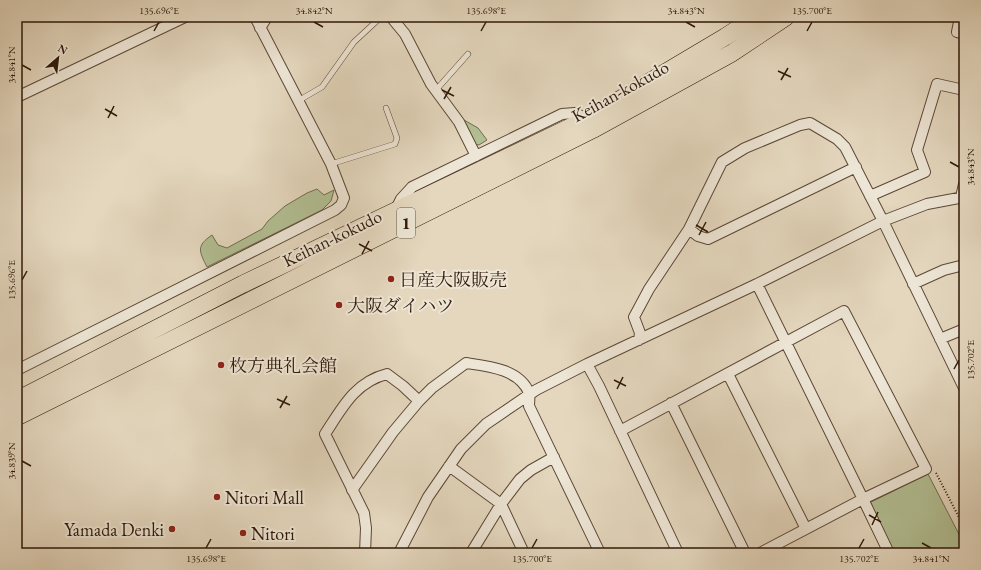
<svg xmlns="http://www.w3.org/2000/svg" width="981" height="570" viewBox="0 0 981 570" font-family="'EB Garamond','Noto Serif JP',serif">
	<rect width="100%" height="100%" fill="#e4d7be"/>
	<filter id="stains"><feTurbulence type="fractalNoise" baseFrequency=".005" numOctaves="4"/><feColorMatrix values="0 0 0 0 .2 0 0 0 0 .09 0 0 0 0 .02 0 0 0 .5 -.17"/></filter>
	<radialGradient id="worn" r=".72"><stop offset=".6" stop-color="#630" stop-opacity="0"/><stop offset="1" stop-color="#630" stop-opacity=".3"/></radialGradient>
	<path fill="#b2bf93" stroke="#706c4e" d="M 464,120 L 478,128 L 487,140 L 479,145 L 473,144 Z
		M 317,189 L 324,195 L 334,190 L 331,201 L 322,210 L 207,267 C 199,251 196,246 212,235 L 218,245 L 227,248 L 262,229 L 268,221 L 285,206 L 307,193 Z
		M 928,474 L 964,544 L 964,553 L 895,553 L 869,503 Z"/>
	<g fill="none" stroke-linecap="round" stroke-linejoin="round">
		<g stroke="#5c4836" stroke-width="6">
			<path id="service" d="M 436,90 L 468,54
				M 298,101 L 322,87 L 354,42 L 381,17
				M 331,164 L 395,144 L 397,138 L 386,108"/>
		</g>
		<g stroke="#5c4836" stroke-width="12">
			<path id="minor" d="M 391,17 L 405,34 L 431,84 L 459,122 L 476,156
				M 960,17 L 957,32 L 964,34
				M 260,28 L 267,17
				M 17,97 L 185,17
				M 870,196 L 925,172 L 917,150 L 937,84 L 964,90
				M 961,197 L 964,184
				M 396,209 L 401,199 L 412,187 L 562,114 L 575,113 L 587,119
				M 689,229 L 698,236 L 708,239 L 856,167
				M 757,284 L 863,499 L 889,553
				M 913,284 L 944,270 L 964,265
				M 940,339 L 964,329
				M 639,340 L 640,333 L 634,317 L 649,289 L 689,229 L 722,162 L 745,148 L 800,125 L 810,123 L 837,139 L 845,147 L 883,221 L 964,388
				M 587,364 L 599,386 L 678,553
				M 17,370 L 335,210 L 341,205 L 344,198 L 331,164 L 255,17
				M 728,374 L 806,529
				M 671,403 L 745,553
				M 620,431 L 844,311 L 926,469 L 863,499 L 760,553
				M 449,466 L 501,504 L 524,553
				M 352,490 L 393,432 L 419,401 L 432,388 L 466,363 C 487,366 520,369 529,393 C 530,397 529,402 529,406 L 600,553
				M 365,553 L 366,528 L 364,513 L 325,434 C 342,408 355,382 387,374 L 403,386 L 419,401
				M 399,553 L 428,497 L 461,449 L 486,424 L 536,390 L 587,364 L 757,284 L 883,221 L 927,204 L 964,197
				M 471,553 L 501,504 L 520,479 L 531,470 L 554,457"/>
		</g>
		<g stroke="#2f1909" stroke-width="18">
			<path id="trunk" d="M 17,400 L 243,284 L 587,119 L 725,37 L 756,17
				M 17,417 L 592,130 L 732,53 L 786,17"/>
		</g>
		<path stroke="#2f1909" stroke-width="2" stroke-dasharray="1 2" stroke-linecap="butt" d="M 936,473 L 964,527"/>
		<use href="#service" stroke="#ede5d5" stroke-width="5"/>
		<use href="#minor" stroke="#ede5d5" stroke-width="10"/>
		<use href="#trunk" stroke="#e4d7be" stroke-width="17"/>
	</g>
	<path fill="none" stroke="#2f1909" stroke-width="1.5" d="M 314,22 L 323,27M 686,22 L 695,27M 154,31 L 159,22M 481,31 L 486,22M 807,31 L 812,22M 22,65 L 31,70M 778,71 L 791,77M 781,80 L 788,68M 442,90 L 454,96M 444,99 L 451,87M 105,109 L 117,116M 108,118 L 114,106M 950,162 L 959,167M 696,225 L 708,232M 699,235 L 706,222M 359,244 L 372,251M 362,254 L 369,241M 22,280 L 27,271M 954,369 L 959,360M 614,380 L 626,386M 617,389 L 623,377M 277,399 L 290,405M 280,408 L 287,396M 22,461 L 31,466M 869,515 L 881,522M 872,525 L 878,512M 922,543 L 931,548M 206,548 L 211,539M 532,548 L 537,539M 859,548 L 864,539"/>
	<g fill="#8f2418" stroke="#ede5d5" stroke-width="1.5">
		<circle cx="391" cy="279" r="4"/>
		<circle cx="339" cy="305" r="4"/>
		<circle cx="221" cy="365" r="4"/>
		<circle cx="217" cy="497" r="4"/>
		<circle cx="172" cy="529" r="4"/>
		<circle cx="243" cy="533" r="4"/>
	</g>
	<g text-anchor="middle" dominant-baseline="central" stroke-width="4" stroke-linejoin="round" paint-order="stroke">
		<rect fill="#ede5d5" stroke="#685646" stroke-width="1" x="397" y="208" width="18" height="30" rx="3"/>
		<g font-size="17" font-weight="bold" fill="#2f1909">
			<text x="406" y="223">1</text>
		</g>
		<g font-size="18" fill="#2f1909" stroke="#ede5d5">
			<text transform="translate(620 91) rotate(-29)">Keihan-kokudo</text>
			<text transform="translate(332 238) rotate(-26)">Keihan-kokudo</text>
		</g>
		<g font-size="18" fill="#2f1909" stroke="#ede5d5" text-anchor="start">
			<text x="399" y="279">日産大阪販売</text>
			<text x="347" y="305">大阪ダイハツ</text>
			<text x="229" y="365">枚方典礼会館</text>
			<text x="225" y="497">Nitori Mall</text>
			<text x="164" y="529" text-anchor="end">Yamada Denki</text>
			<text x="251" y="533">Nitori</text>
		</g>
	</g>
	<rect width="981" height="570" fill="none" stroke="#e4d7be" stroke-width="44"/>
	<g transform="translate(58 58) rotate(28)" stroke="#ede5d5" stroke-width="3" paint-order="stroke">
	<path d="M0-3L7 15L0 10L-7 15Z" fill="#2f1909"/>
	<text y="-6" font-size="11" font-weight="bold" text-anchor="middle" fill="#2f1909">N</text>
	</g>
	<rect x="22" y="22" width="937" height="526" fill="none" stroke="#2f1909" stroke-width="1.5"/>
	<g font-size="10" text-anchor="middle" fill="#2f1909">
		<text x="159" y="14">135.696°E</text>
		<text x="314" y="14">34.842°N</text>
		<text x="486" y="14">135.698°E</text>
		<text x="686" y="14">34.843°N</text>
		<text x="812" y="14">135.700°E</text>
		<text transform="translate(11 65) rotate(-90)" y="4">34.841°N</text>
		<text transform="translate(970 167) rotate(-90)" y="4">34.843°N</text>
		<text transform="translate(11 280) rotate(-90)" y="4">135.696°E</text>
		<text transform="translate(970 360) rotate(-90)" y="4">135.702°E</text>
		<text transform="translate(11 461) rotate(-90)" y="4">34.839°N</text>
		<text x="206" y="562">135.698°E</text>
		<text x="532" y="562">135.700°E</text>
		<text x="859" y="562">135.702°E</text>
		<text x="931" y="562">34.841°N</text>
	</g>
	<rect width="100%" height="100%" filter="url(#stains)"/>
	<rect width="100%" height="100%" fill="url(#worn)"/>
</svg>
